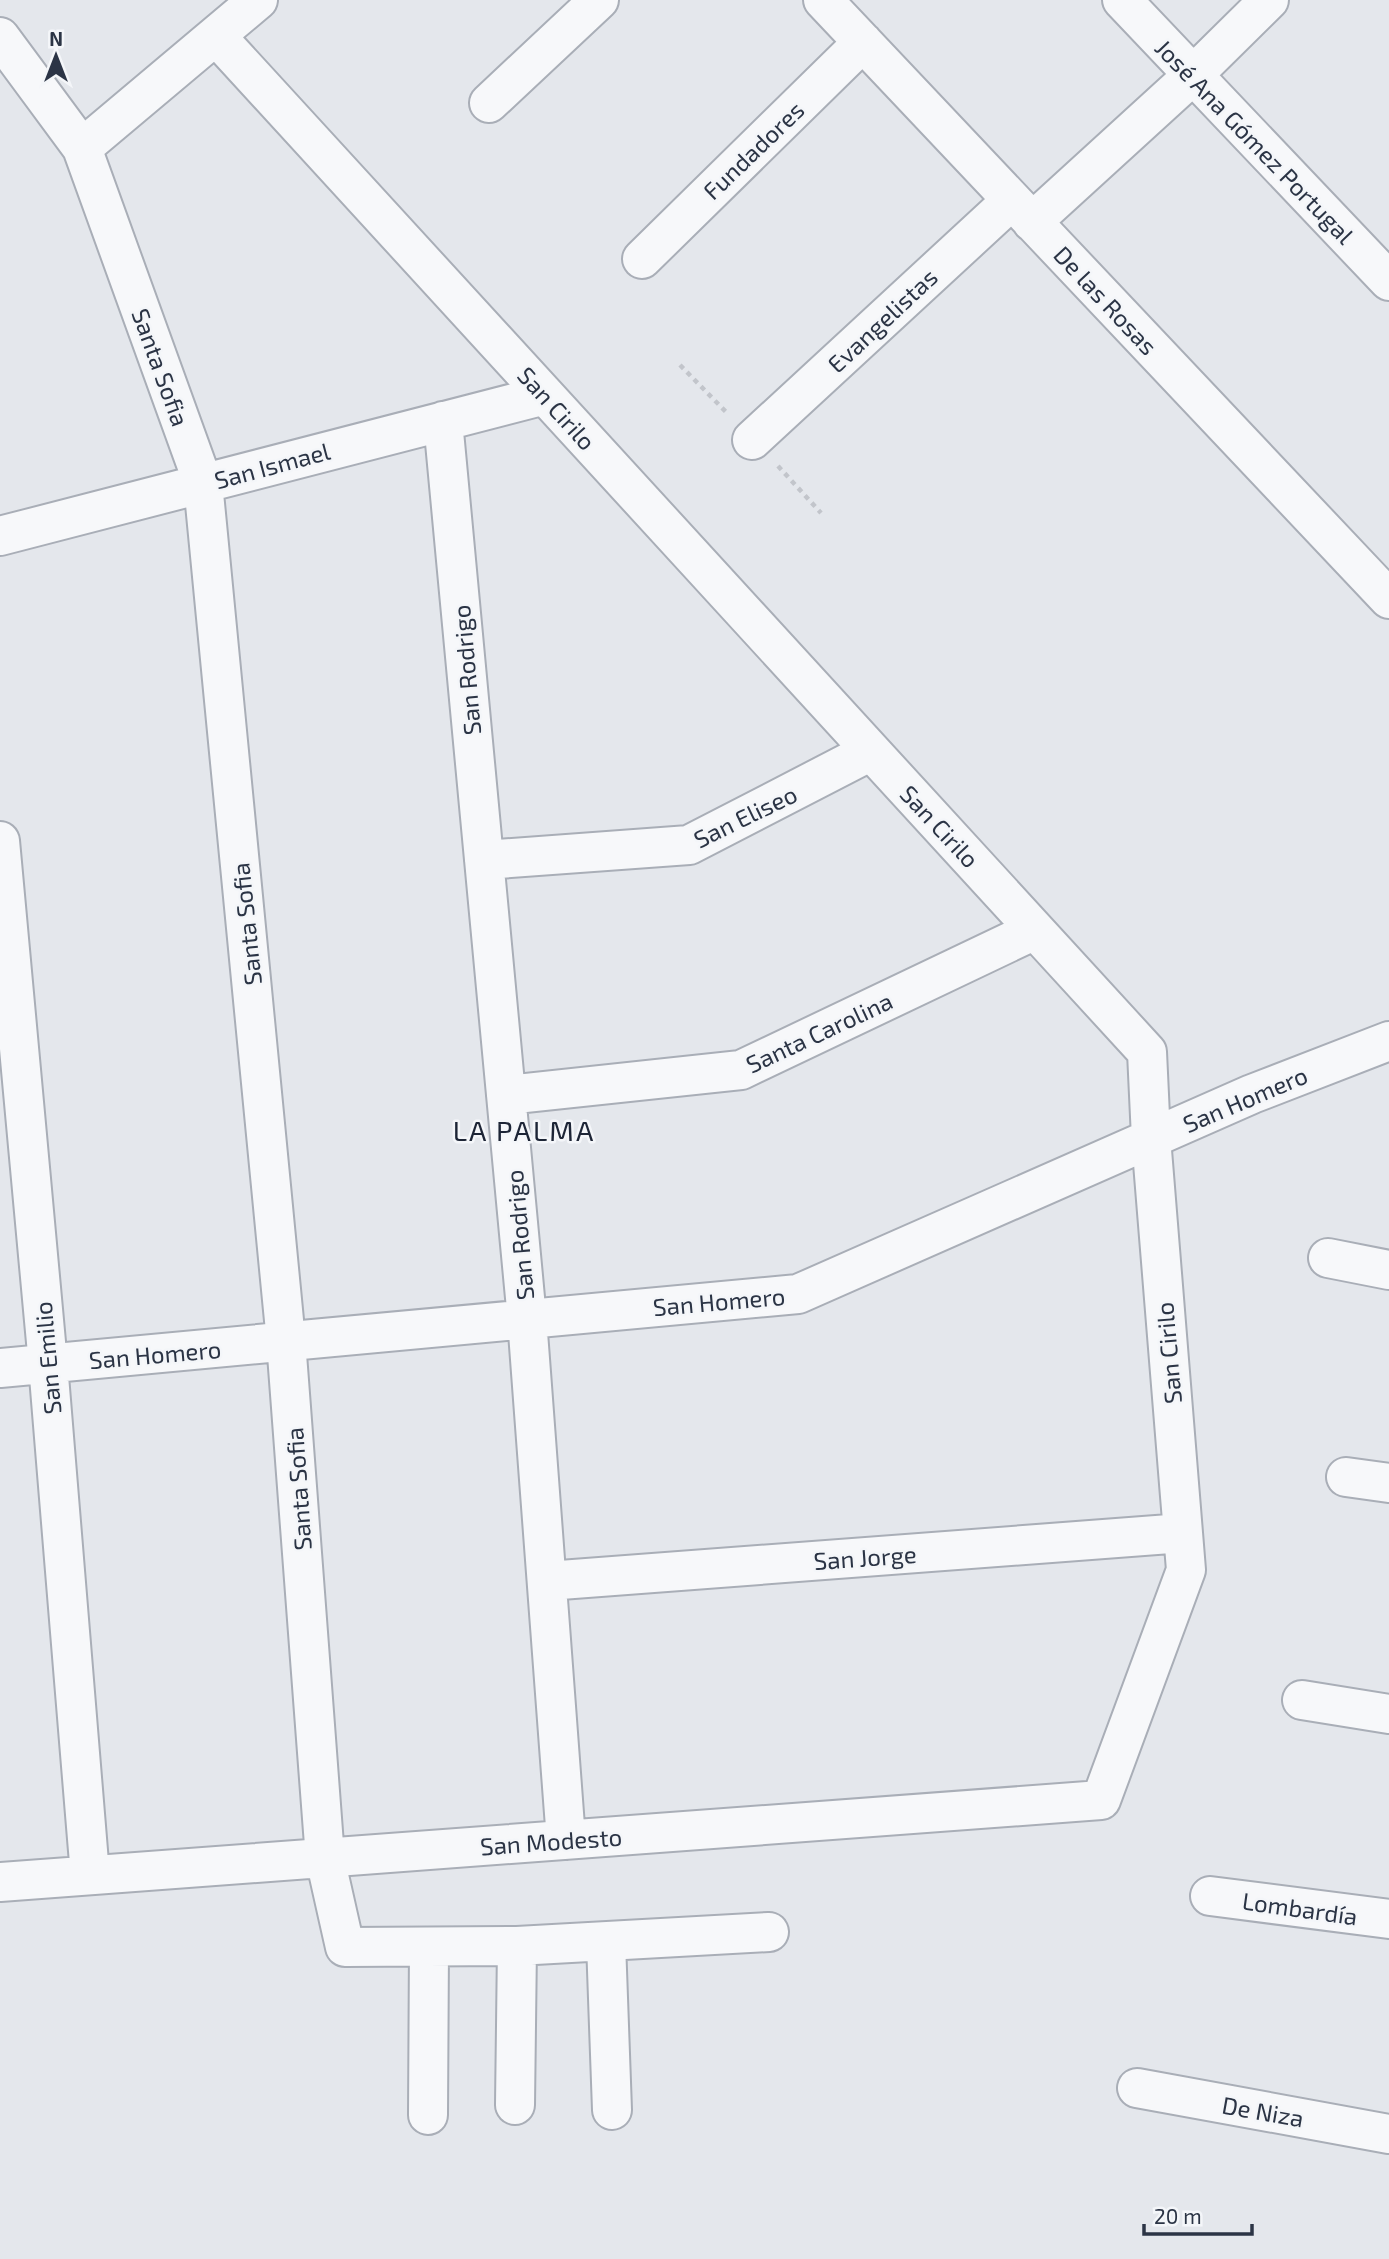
<svg xmlns="http://www.w3.org/2000/svg" width="1389" height="2259" viewBox="0 0 1389 2259" font-family="'Exo 2',sans-serif">
	<rect width="100%" height="100%" fill="#e4e7ec"/>
	<g fill="none" stroke-linecap="round" stroke-linejoin="round">
		<g stroke="#a9aeb7" stroke-width="42">
			<path id="minor" d="M 823,0 L 1389,599
				M 1122,0 L 1389,281
				M 0,37 L 82,148 L 203,483 L 286,1341 L 325,1858 L 345,1947 L 517,1946 L 769,1932
				M 489,103 L 599,0
				M 82,148 L 258,0
				M 1032,222 L 1192,76 L 1269,0
				M 642,259 L 863,42
				M 443,421 L 527,1319 L 566,1840
				M 752,440 L 1012,200
				M 0,536 L 545,395
				M 0,841 L 48,1364 L 90,1875
				M 484,860 L 689,845 L 871,751
				M 506,1095 L 741,1070 L 1035,930
				M 1328,1258 L 1389,1270
				M 0,1368 L 798,1294 L 1252,1094 L 1389,1041
				M 1346,1477 L 1389,1483
				M 547,1581 L 1183,1533
				M 1302,1700 L 1389,1714
				M 0,1882 L 1101,1800 L 1186,1570 L 1151,1138 L 1147,1052 L 216,36
				M 1210,1896 L 1389,1919
				M 606,1942 L 612,2110
				M 1137,2088 L 1389,2134
				M 515,2105 L 517,1946
				M 428,2115 L 429,1947"/>
		</g>
		<path stroke="#c2c5cb" stroke-width="4.5" stroke-dasharray="5 5" stroke-linecap="butt" d="M 680,365 L 728,414
			M 778,466 L 821,513"/>
		<use href="#minor" stroke="#f7f8fa" stroke-width="38"/>
	</g>
	<g text-anchor="middle" dominant-baseline="central" stroke-width="5" stroke-linejoin="round" paint-order="stroke">
		<g font-size="24" fill="#2b3445" stroke="#f4f6f9">
			<text transform="translate(1255 141) rotate(46)">José Ana Gómez Portugal</text>
			<text transform="translate(753 150) rotate(-44)">Fundadores</text>
			<text transform="translate(1106 300) rotate(47)">De las Rosas</text>
			<text transform="translate(882 320) rotate(-43)">Evangelistas</text>
			<text transform="translate(161 367) rotate(70)">Santa Sofia</text>
			<text transform="translate(557 408) rotate(48)">San Cirilo</text>
			<text transform="translate(272 465) rotate(-15)">San Ismael</text>
			<text transform="translate(466 670) rotate(-95)">San Rodrigo</text>
			<text transform="translate(745 816) rotate(-26)">San Eliseo</text>
			<text transform="translate(940 826) rotate(47)">San Cirilo</text>
			<text transform="translate(246 924) rotate(-96)">Santa Sofia</text>
			<text transform="translate(819 1032) rotate(-25)">Santa Carolina</text>
			<text transform="translate(1245 1099) rotate(-23)">San Homero</text>
			<text transform="translate(519 1235) rotate(-95)">San Rodrigo</text>
			<text transform="translate(719 1301) rotate(-5)">San Homero</text>
			<text transform="translate(1168 1353) rotate(-95)">San Cirilo</text>
			<text transform="translate(155 1354) rotate(-5)">San Homero</text>
			<text transform="translate(47 1358) rotate(-95)">San Emilio</text>
			<text transform="translate(298 1489) rotate(-94)">Santa Sofia</text>
			<text transform="translate(865 1557) rotate(-4)">San Jorge</text>
			<text transform="translate(551 1841) rotate(-4)">San Modesto</text>
			<text transform="translate(1300 1908) rotate(8)">Lombardía</text>
			<text transform="translate(1263 2111) rotate(10)">De Niza</text>
		</g>
		<g font-size="28" letter-spacing="2" fill="#1d2536" stroke="#f4f6f9">
			<text x="524" y="1130">LA PALMA</text>
		</g>
	</g>
	<g transform="translate(56 56)" stroke="#f4f6f9" stroke-width="5" paint-order="stroke">
	<path d="M0-5L12 26L0 18L-12 26Z" fill="#2b3445"/>
	<text y="-10" font-size="19" font-weight="bold" text-anchor="middle" fill="#2b3445">N</text>
	</g>
	<path d="M1144 2224v10h108v-10" fill="none" stroke="#2b3445" stroke-width="3.5"/>
	<text x="1154" y="2224" font-size="21" fill="#2b3445" stroke="#f4f6f9" stroke-width="5" paint-order="stroke">20 m</text>
</svg>
